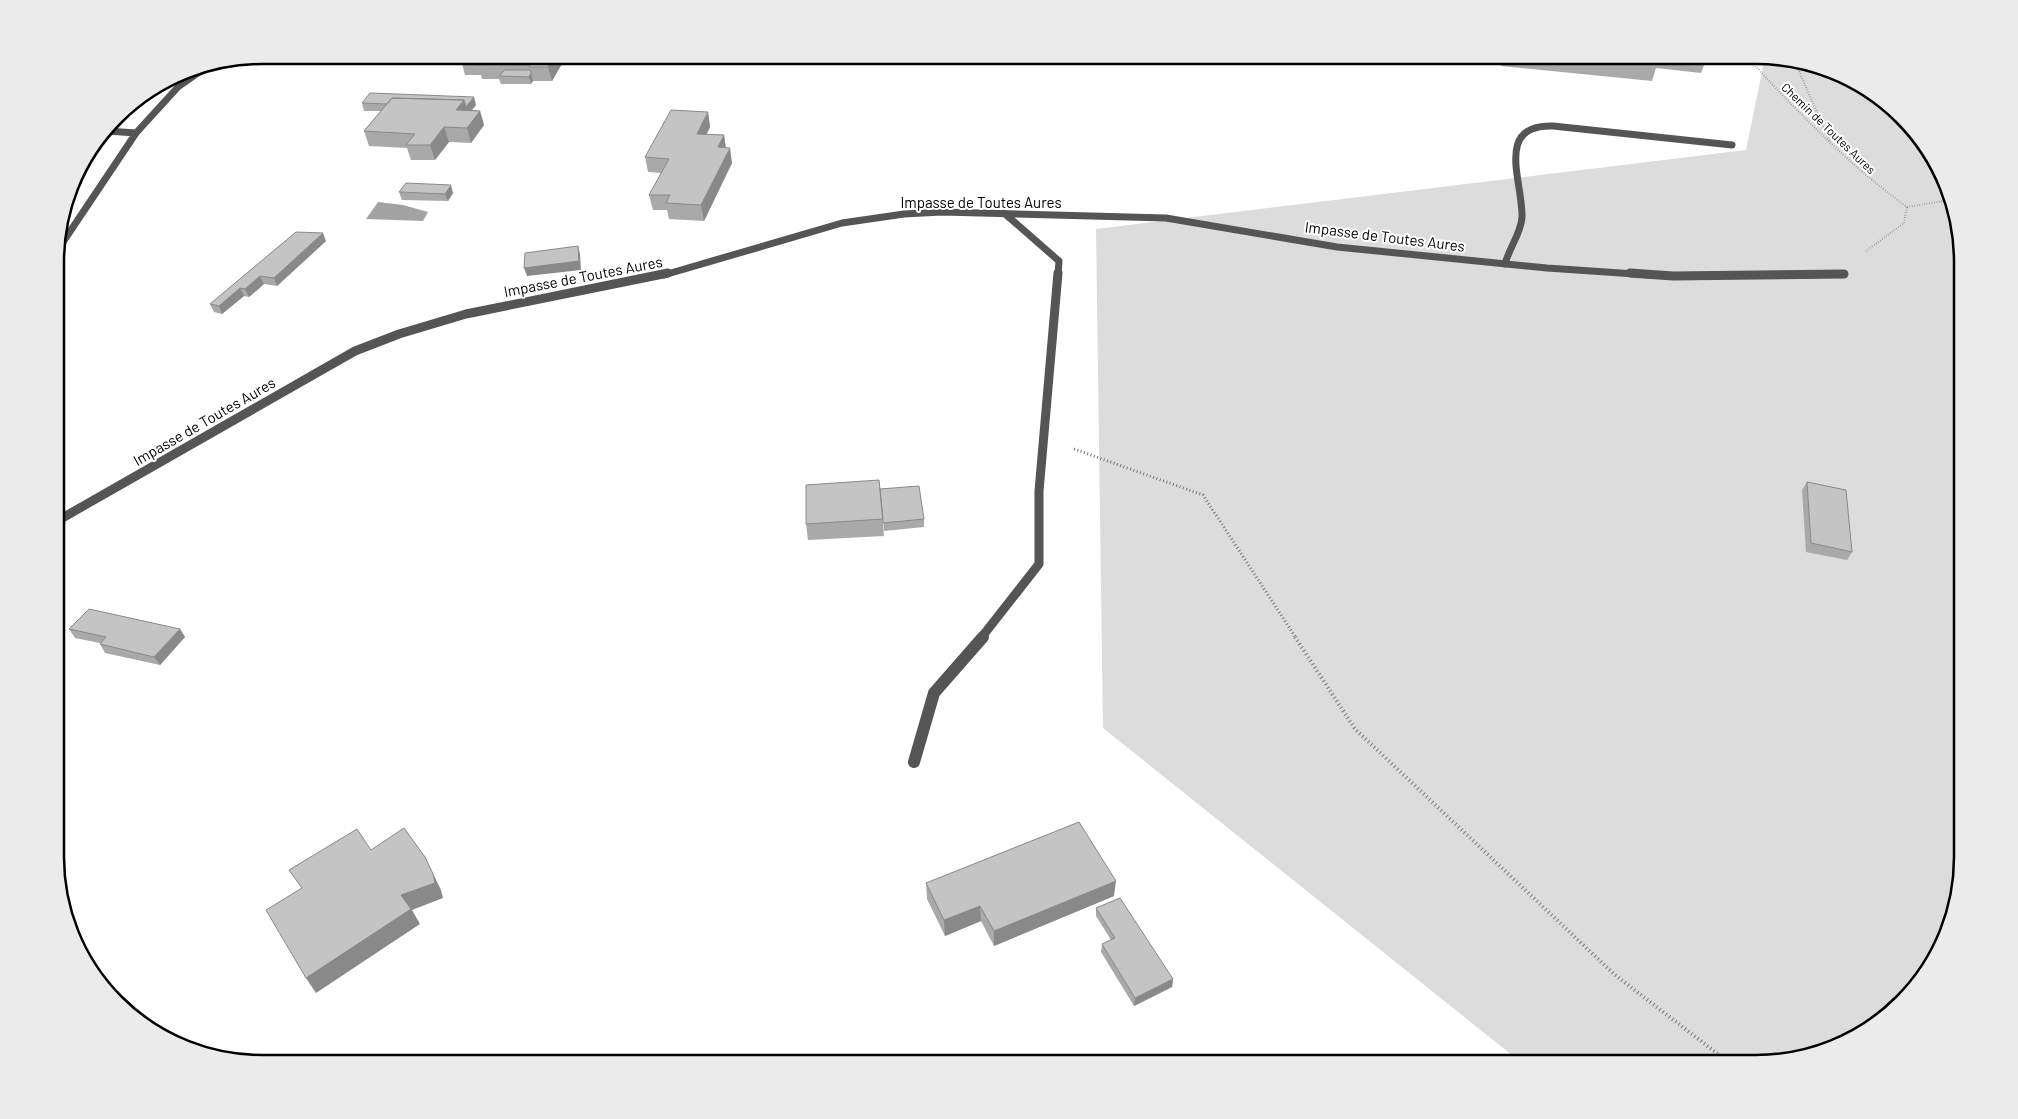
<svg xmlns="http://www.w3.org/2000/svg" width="2018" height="1119" viewBox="0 0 2018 1119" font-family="Barlow,sans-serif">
	<rect width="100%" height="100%" fill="#fff"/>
	<path fill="#dcdcdc" d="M 1757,55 L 1810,62 L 1859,83 L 1928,147 L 1952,196 L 1963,248 L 1963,870 L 1935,960 L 1871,1029 L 1822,1053 L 1769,1064 L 1523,1064 L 1103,728 L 1096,229 L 1746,150 L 1764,62 Z"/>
	<path fill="#a3a3a3" d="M 378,202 L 403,205 L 428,212 L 423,221 L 366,219 Z"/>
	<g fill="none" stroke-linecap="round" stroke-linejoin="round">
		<path stroke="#777" stroke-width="2" stroke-dasharray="0.5 2" stroke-linecap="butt" d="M 1745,55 C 1797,111 1845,162 1907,207 L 1943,201 L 1953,202
			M 1794,60 L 1830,142
			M 1866,251 L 1904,223 L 1907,207"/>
		<path stroke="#777" stroke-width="3" stroke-dasharray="1 2.5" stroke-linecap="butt" d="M 1074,449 L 1203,495 L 1296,638"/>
		<path stroke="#777" stroke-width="4" stroke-dasharray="1 3" stroke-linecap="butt" d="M 1295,637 L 1355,729 L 1615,975 L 1731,1064"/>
		<path stroke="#555" stroke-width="7" d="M 1004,213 L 1059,261 L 1058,275
			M 1505,264 C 1509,248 1521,234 1522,217 C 1523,182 1494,124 1553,126 L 1732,145"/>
		<path stroke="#555" stroke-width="9" d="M 981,638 L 1039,564 L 1039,491 L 1058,273"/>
		<path stroke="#555" stroke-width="12" d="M 914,762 L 934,693 L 983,637"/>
		<path stroke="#555" stroke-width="7" d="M 107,131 L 136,133
			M 57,251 L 136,133 L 178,87 L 208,66
			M 664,275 L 842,223 L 904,214 L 942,212 L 1166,218 L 1337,247 L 1547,268 L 1650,275
			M 1800,275 L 1844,274"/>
		<path stroke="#555" stroke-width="9" d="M 1630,273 L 1673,276 L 1844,274
			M 57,521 L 355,351 L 399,334 L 466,314 L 668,273"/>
	</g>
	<path fill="#a9a9a9" d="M 465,55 L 561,55 L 563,62 L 552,81 L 533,81 L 531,84 L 501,84 L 499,79 L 482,79 L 481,75 L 465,75 L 461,60 Z
		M 1501,55 L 1708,55 L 1701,73 L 1656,68 L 1652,81 L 1501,66 Z
		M 362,103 L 476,105 L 471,110 L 480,111 L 484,125 L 471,143 L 449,142 L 435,160 L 411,160 L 407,148 L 369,146 L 364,131 L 381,111 L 364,111 Z
		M 708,112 L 710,127 L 707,134 L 724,135 L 726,148 L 732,163 L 704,221 L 669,219 L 667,210 L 653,210 L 649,195 L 661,173 L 648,172 L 645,157 Z
		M 399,192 L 453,193 L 448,201 L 402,200 Z
		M 296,232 L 326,241 L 277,286 L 264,284 L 249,297 L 244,296 L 222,314 L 214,312 L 210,304 Z
		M 879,480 L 884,536 L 808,540 L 806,524 Z
		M 1807,482 L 1852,552 L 1847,560 L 1806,552 L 1802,490 Z
		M 880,489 L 924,519 L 924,527 L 884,531 Z
		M 69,629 L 180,629 L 185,637 L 160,665 L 105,653 L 100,644 L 100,643 L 75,638 Z
		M 926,883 L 1114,896 L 994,946 L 981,921 L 945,936 L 927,899 Z
		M 1096,908 L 1173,979 L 1172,987 L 1134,1006 L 1101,952 L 1102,944 L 1111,940 L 1096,916 Z"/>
	<path fill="#898989" d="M 555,55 L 561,55 L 563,62 L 552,81 L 548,67 Z
		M 531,73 L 533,81 L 531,84 L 529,77 Z
		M 474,97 L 476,105 L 461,124 L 456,110 L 464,100 Z
		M 480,111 L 484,125 L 471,143 L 467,128 Z
		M 708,112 L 710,127 L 699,149 L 697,134 Z
		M 444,127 L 449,142 L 435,160 L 430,145 Z
		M 724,135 L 726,150 L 718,147 Z
		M 730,148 L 732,163 L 704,221 L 701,205 Z
		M 451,185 L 453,193 L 448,201 L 445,194 Z
		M 323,233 L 326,241 L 277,286 L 274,278 Z
		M 578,246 L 580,254 L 581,270 L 527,276 L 524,268 Z
		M 260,276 L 264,284 L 249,297 L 245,289 Z
		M 240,288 L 244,296 L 222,314 L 219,306 Z
		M 180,629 L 185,637 L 160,665 L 154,657 Z
		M 425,857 L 441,890 L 443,898 L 412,910 L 420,924 L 316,993 L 306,978 L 401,895 Z
		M 1116,881 L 1114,896 L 994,946 L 994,931 Z
		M 980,906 L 981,921 L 945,936 L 944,920 Z
		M 1173,979 L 1172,987 L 1134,1006 L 1135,998 Z"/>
	<path fill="#c4c4c4" stroke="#898989" d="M 465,55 L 555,55 L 548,67 L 529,67 L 531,63 L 478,65 L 481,61 L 461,60 Z
		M 1596,55 L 1657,55 L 1659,61 Z
		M 505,70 L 530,70 L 531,73 L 529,77 L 499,76 Z
		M 370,93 L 474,97 L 466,107 L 464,100 L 392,98 L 387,104 L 362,103 Z
		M 392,98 L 464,100 L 456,110 L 480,111 L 467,128 L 444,127 L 430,145 L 406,145 L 415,134 L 364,131 Z
		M 671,110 L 708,112 L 697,134 L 724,135 L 718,147 L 730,148 L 701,205 L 666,203 L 670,195 L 649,195 L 669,159 L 645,157 Z
		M 406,183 L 451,185 L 445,194 L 399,192 Z
		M 296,232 L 323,233 L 274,278 L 260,276 L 245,289 L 240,288 L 219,306 L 210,304 Z
		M 578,246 L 579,261 L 524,268 L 525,253 Z
		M 879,480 L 883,519 L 806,524 L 806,485 Z
		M 1807,482 L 1846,490 L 1852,552 L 1811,543 Z
		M 919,486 L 924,519 L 883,523 L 880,489 Z
		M 89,609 L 180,629 L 154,657 L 100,644 L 106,637 L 69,629 Z
		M 1079,822 L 1116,881 L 994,931 L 980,906 L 944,920 L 926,883 Z
		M 404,828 L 425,857 L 433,874 L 435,883 L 401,895 L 411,909 L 306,978 L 266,910 L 302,888 L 289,870 L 357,829 L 371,850 Z
		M 1120,898 L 1173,979 L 1135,998 L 1102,944 L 1115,938 L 1096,908 Z"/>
	<g text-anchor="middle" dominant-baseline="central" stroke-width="4" stroke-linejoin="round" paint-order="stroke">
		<g font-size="12" fill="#000" stroke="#fff">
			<text transform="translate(1829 128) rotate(44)">Chemin de Toutes Aures</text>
		</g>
		<g font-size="15" fill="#000" stroke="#fff">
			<text x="981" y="202">Impasse de Toutes Aures</text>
			<text transform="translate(1385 236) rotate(7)">Impasse de Toutes Aures</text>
			<text transform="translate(583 276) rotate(-11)">Impasse de Toutes Aures</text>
			<text transform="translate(204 421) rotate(-30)">Impasse de Toutes Aures</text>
		</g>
	</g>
	<path d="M0 0H2018V1119H0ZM262 64H1756A198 198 0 0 1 1954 262V857A198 198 0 0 1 1756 1055H262A198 198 0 0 1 64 857V262A198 198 0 0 1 262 64Z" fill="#ebebeb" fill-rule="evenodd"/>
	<path fill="none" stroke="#000" stroke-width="2.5" d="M262 64H1756A198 198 0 0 1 1954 262V857A198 198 0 0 1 1756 1055H262A198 198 0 0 1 64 857V262A198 198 0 0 1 262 64Z"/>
</svg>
